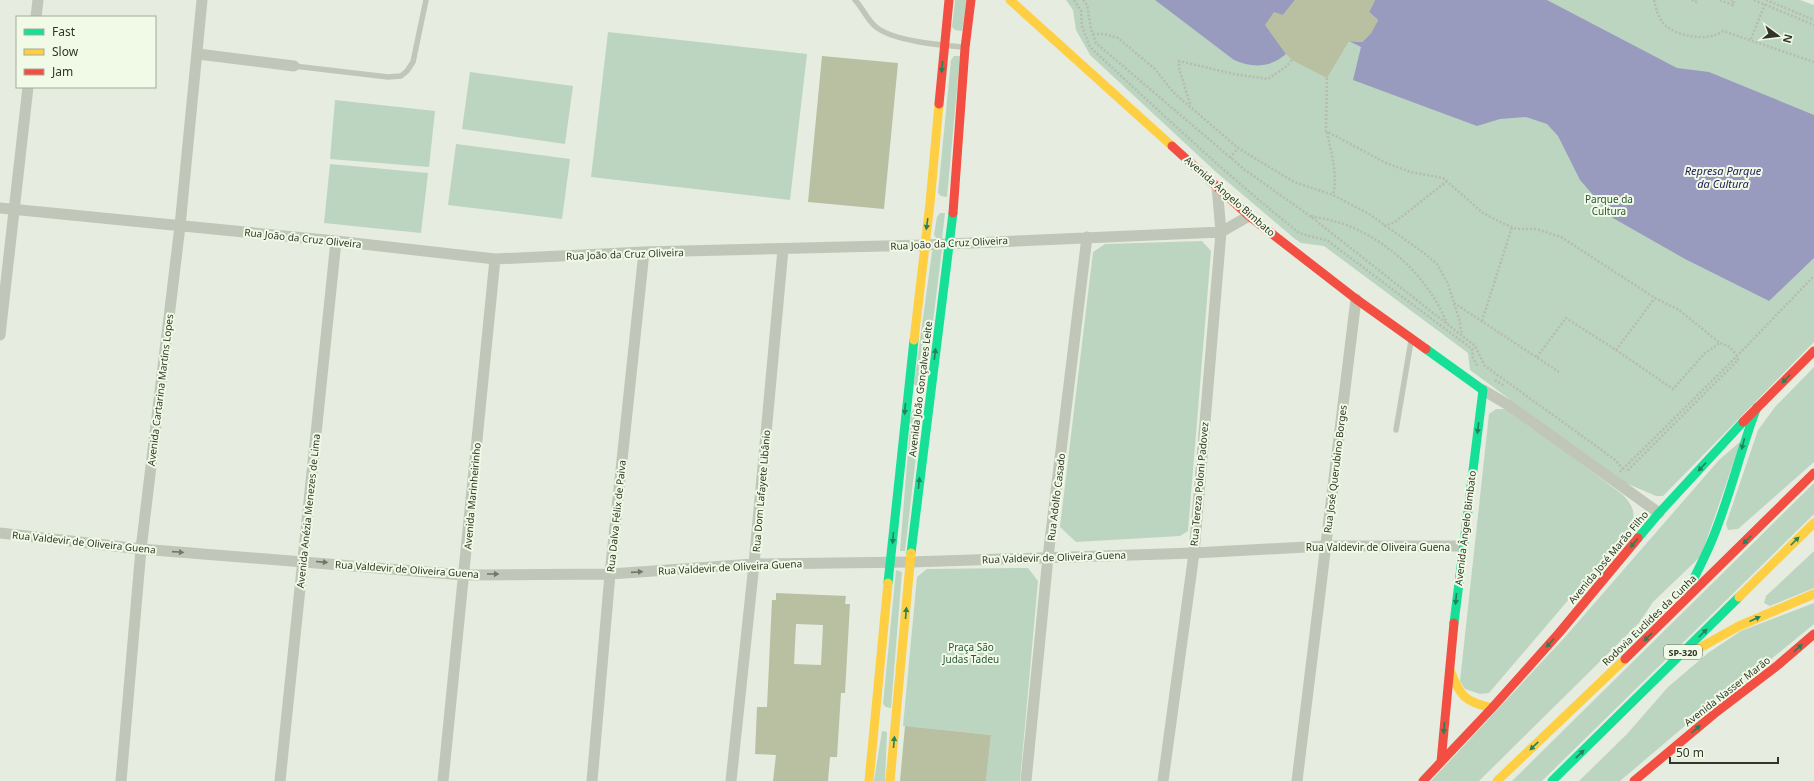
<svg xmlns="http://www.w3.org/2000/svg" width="1814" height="781" viewBox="0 0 1814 781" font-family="'Noto Sans',sans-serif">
	<rect width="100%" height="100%" fill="#e6ece0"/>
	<path fill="#bcd5c0" d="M 955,0 L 967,0 L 962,31 L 955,30 L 952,27 Z
		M 1066,0 L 1800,0 L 1814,5 L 1814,342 L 1663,496 L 1656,496 L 1621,481 L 1470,370 L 1468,353 L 1324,246 L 1301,243 L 1295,239 L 1216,172 L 1090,55 L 1076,30 L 1073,10 Z
		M 608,32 L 807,54 L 790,200 L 591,177 Z
		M 954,56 L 960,56 L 947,197 L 941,196 L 938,193 L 951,60 Z
		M 470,72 L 573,86 L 565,144 L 462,129 Z
		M 335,100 L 435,111 L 429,167 L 330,159 Z
		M 456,144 L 570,159 L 562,219 L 448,205 Z
		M 330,164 L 428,173 L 421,233 L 324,223 Z
		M 940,213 L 945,213 L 942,239 L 937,239 L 934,235 L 937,217 Z
		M 1202,241 L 1211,251 L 1188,531 L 1180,536 L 1076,542 L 1060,527 L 1093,252 L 1105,244 Z
		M 934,248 L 942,249 L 925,386 L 921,388 L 917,387 L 914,384 L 932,252 Z
		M 1814,367 L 1814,462 L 1738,529 L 1728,530 L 1726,524 L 1758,430 L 1775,407 Z
		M 914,409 L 919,409 L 921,413 L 905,551 L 900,551 L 911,413 Z
		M 1496,409 L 1505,409 L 1515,414 L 1623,495 C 1632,505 1635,510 1633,524 L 1489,693 L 1480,694 L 1465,689 L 1460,681 L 1489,414 Z
		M 1741,441 L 1701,556 L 1653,602 L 1639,623 L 1479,781 L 1431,781 L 1565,637 L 1719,460 Z
		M 1814,483 L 1814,514 L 1542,781 L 1512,781 Z
		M 1814,551 L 1814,588 L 1770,606 L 1764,603 L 1766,596 Z
		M 1028,568 L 1038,581 L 1020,781 L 986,781 L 991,735 L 903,726 L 917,577 L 927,569 Z
		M 896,570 L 902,572 L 891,708 L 886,707 L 883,704 Z
		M 1814,603 L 1814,624 L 1770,660 L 1706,708 L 1620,781 L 1579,781 L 1627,734 L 1668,687 L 1708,653 L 1741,631 Z
		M 882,731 L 887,732 L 885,781 L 874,781 Z"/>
	<path fill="#999bbe" d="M 1155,0 L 1295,0 L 1270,31 L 1286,54 C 1270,68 1252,68 1234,60 Z
		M 1375,0 L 1547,0 L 1677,68 L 1709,72 L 1814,115 L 1814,258 L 1769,301 L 1685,259 L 1613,218 L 1580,180 L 1558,136 L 1547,124 L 1526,117 L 1500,119 L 1477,126 L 1353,80 L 1361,47 L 1349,41 L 1362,42 L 1371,33 L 1378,20 L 1369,12 Z"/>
	<path fill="#b8c0a1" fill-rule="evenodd" d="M 1295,0 L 1375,0 L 1369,12 L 1378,20 L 1371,33 L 1362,42 L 1349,41 L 1327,78 L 1292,60 L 1286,54 L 1265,25 L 1274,12 L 1283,15 Z
		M 822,56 L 898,63 L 884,209 L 808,202 Z
		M 776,593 L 846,596 L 845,604 L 850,604 L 845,693 L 841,693 L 837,757 L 830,757 L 828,781 L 773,781 L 776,755 L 755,754 L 757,707 L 767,707 L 772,600 L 776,600 ZM 796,624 L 823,625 L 821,665 L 794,664 Z
		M 905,726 L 991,735 L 986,781 L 900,781 Z"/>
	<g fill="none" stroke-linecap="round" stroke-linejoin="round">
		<path stroke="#b6bcaf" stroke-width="2.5" stroke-dasharray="2 2" stroke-linecap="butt" d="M 1074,0 L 1081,11 L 1082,26 L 1090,47 C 1158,110 1225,174 1298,232 C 1308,237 1317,237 1328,241 L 1472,349 L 1473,358 L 1478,367
			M 1083,0 L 1087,5 L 1091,29 L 1096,43 L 1245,170 L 1310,216 L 1475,346 L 1485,366 L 1614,459 L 1624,470
			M 1654,0 C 1656,9 1658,16 1663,23 C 1675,37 1709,42 1723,31 L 1814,62
			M 1692,0 L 1696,2 L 1696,0
			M 1720,0 L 1733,5 L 1734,1 L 1731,0
			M 1754,0 L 1814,25
			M 1766,0 L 1814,20
			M 1093,34 L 1104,34 L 1118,38 L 1155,69 L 1173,92 L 1238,148 L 1294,182 L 1333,195 L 1369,214 L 1424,253 L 1437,264 L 1448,284 L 1459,319 L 1462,335
			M 1751,39 L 1765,4
			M 1327,78 L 1326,131 L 1386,163 L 1411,172 L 1443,178 L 1483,213 L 1502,223 L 1517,229 L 1536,229 L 1561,237 L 1655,298 L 1679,310 L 1720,343 L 1730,347 L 1737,356 L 1738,360 L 1626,472
			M 1190,104 L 1179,68 L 1179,61 L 1234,74 L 1268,79 L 1287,66 L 1292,60
			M 1327,132 C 1331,153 1338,173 1333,195
			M 1230,158 L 1238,148
			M 1311,216 C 1324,219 1337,221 1349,226 C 1393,244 1429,280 1447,323
			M 1384,226 L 1395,222 L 1447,181
			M 1454,303 L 1559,372
			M 1482,321 L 1512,227
			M 1616,350 L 1673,389 L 1705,353 L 1720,343
			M 1537,357 L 1566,318 L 1616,350 L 1655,298
			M 1495,380 L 1504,386
			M 1620,472 L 1737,356 L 1814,276"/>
		<path stroke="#c0c6b8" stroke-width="5.5" d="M 855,0 C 863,8 867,20 876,27 C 893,41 940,45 963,47
			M 294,66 L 388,77 L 401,76 L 407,71 L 413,62 L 426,0
			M 1396,430 L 1411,341"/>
		<path stroke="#c0c6b8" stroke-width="11" d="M 36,17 L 38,0
			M 198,54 L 294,66
			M 0,208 L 336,241 L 495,259 L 644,252 L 924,245 L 1221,232 L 1249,216
			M 0,335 L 28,87
			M 1483,390 L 1510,406 L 1659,513
			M 0,533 L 141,549 L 464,575 L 610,574 L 754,564 L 910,562 L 1194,553 L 1325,546 L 1462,546
			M 121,781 L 141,549 L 180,226 L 202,0
			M 280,781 L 336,241
			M 443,781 L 495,259
			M 592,781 L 610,574 L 644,252
			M 731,781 L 754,564 L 783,249
			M 1026,781 L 1048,557 L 1087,237
			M 1163,781 L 1194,553 L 1221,232 L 1217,186
			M 1297,781 L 1356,299"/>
		<path stroke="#16e098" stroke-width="9" d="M 1426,349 L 1483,390 L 1454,623
			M 1638,538 L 1659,513 L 1743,422
			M 911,553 L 953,213
			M 888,583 L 914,340
			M 1688,590 C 1696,574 1705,557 1712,540 C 1730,497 1740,451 1757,407
			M 1552,781 L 1739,597"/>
		<path stroke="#ffcf43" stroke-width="9" d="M 1010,0 L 1172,146
			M 914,340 L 930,203 L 939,104
			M 1739,597 L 1814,523
			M 1694,651 L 1739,626 L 1814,594
			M 1451,672 C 1460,697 1466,702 1492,708
			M 869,781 L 888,583
			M 890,781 L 911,553
			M 1497,781 L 1625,659"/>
		<path stroke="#f24e42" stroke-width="9" d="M 939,104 L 949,0
			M 1172,146 L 1249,216 L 1356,299 L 1426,349
			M 953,213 L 965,48 L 971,0
			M 1743,422 L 1814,351
			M 1625,659 L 1814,473
			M 1441,762 L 1454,623
			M 1423,781 L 1492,708 L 1559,633 L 1638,538
			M 1634,781 L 1714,714 L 1778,665 L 1814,634"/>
	</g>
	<defs><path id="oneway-solid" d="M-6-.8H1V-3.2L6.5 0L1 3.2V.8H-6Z"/></defs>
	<g fill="#25825a">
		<use href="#oneway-solid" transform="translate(942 67) rotate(95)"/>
		<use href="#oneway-solid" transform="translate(927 224) rotate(98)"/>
		<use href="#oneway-solid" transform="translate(935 354) rotate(-83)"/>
		<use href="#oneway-solid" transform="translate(1786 379) rotate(135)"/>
		<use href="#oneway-solid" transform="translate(905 409) rotate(95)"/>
		<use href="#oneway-solid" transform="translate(1478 428) rotate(97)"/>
		<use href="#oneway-solid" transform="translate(1743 444) rotate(105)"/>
		<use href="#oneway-solid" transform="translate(1702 467) rotate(133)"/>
		<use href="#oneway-solid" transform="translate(919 483) rotate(-84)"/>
		<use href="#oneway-solid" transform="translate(893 538) rotate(95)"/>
		<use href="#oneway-solid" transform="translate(1747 540) rotate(135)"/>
		<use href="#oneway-solid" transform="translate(1795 541) rotate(-45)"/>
		<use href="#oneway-solid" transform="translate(1634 543) rotate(130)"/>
		<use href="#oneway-solid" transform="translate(1456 599) rotate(96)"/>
		<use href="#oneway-solid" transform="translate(906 613) rotate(-85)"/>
		<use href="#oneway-solid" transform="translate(1755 619) rotate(-24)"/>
		<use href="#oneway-solid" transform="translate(1703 633) rotate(-45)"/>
		<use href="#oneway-solid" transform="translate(1648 637) rotate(136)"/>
		<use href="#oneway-solid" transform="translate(1550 643) rotate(132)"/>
		<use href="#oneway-solid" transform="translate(1798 648) rotate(-42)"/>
		<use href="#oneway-solid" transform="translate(1444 728) rotate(95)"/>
		<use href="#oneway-solid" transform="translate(1696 729) rotate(-40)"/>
		<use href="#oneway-solid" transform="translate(894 742) rotate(-85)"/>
		<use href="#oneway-solid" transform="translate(1534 746) rotate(136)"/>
		<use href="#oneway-solid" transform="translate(1580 754) rotate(-44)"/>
	</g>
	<g fill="#727768">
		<use href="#oneway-solid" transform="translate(178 552) rotate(4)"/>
		<use href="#oneway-solid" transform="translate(322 562) rotate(5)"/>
		<use href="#oneway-solid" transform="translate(637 572) rotate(-4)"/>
		<use href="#oneway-solid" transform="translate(493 574)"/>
	</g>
	<g text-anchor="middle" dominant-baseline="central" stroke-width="4" stroke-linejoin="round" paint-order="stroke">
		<rect fill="#f0fae6" stroke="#6b7160" stroke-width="1" x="1664" y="645" width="38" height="14" rx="3"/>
		<g font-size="9" font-weight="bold" fill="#323627">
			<text x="1683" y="652">SP-320</text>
		</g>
		<g font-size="10" fill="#323627" stroke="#f0fae6">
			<text transform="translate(1230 196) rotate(41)">Avenida Ângelo Bimbato</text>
			<text transform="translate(303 238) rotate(6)">Rua João da Cruz Oliveira</text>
			<text transform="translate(949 243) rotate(-3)">Rua João da Cruz Oliveira</text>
			<text transform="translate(625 254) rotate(-2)">Rua João da Cruz Oliveira</text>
			<text transform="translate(920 389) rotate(-83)">Avenida João Gonçalves Leite</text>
			<text transform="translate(160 390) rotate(-83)">Avenida Cartarina Martins Lopes</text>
			<text transform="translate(1335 469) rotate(-83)">Rua José Querubino Borges</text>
			<text transform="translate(1199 484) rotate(-85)">Rua Tereza Poloni Padovez</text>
			<text transform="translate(761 491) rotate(-85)">Rua Dom Lafayete Libânio</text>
			<text transform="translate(472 496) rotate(-85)">Avenida Marinheirinho</text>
			<text transform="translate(1056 497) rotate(-83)">Rua Adolfo Casado</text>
			<text transform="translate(308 511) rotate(-84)">Avenida Anézia Menezes de Lima</text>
			<text transform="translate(616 516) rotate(-84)">Rua Dalva Félix de Paiva</text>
			<text transform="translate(1465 528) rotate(-83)">Avenida Ângelo Bimbato</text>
			<text transform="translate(84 542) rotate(6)">Rua Valdevir de Oliveira Guena</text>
			<text x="1378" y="547">Rua Valdevir de Oliveira Guena</text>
			<text transform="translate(1054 557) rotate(-2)">Rua Valdevir de Oliveira Guena</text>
			<text transform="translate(1608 557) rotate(-50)">Avenida José Marão Filho</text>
			<text transform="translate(730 567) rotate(-3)">Rua Valdevir de Oliveira Guena</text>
			<text transform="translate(407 569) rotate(4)">Rua Valdevir de Oliveira Guena</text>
			<text transform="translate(1649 620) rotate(-44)">Rodovia Euclides da Cunha</text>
			<text transform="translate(1727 691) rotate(-38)">Avenida Nasser Marão</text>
		</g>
		<g font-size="10" fill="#2a5538" stroke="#f0fae6">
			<text x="1609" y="199">Parque da<tspan x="1609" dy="12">Cultura</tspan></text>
			<text x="971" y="647">Praça São<tspan x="971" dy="12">Judas Tadeu</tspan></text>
		</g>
		<g font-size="11" font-style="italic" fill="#1c1b59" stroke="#f0fae6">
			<text x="1723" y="170">Represa Parque<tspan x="1723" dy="13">da Cultura</tspan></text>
		</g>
	</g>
	<rect x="16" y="16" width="140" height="72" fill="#f0fae6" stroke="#a4ac9a"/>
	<rect x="24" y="29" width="20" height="6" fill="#16e098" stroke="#a4ac9a"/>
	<text x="52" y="36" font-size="12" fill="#323627">Fast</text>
	<rect x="24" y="49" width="20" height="6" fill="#ffcf43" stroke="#a4ac9a"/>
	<text x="52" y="56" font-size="12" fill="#323627">Slow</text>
	<rect x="24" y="69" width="20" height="6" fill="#f24e42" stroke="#a4ac9a"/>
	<text x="52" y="76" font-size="12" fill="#323627">Jam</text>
	<g transform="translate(1778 36) rotate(105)" stroke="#f0fae6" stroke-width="3" paint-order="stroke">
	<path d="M0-3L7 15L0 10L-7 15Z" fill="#323627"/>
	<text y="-6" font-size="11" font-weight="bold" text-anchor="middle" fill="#323627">N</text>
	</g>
	<path d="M1670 757v6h108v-6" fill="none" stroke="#323627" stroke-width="2"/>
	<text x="1676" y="757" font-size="12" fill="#323627" stroke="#f0fae6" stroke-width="3" paint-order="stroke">50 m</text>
</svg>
